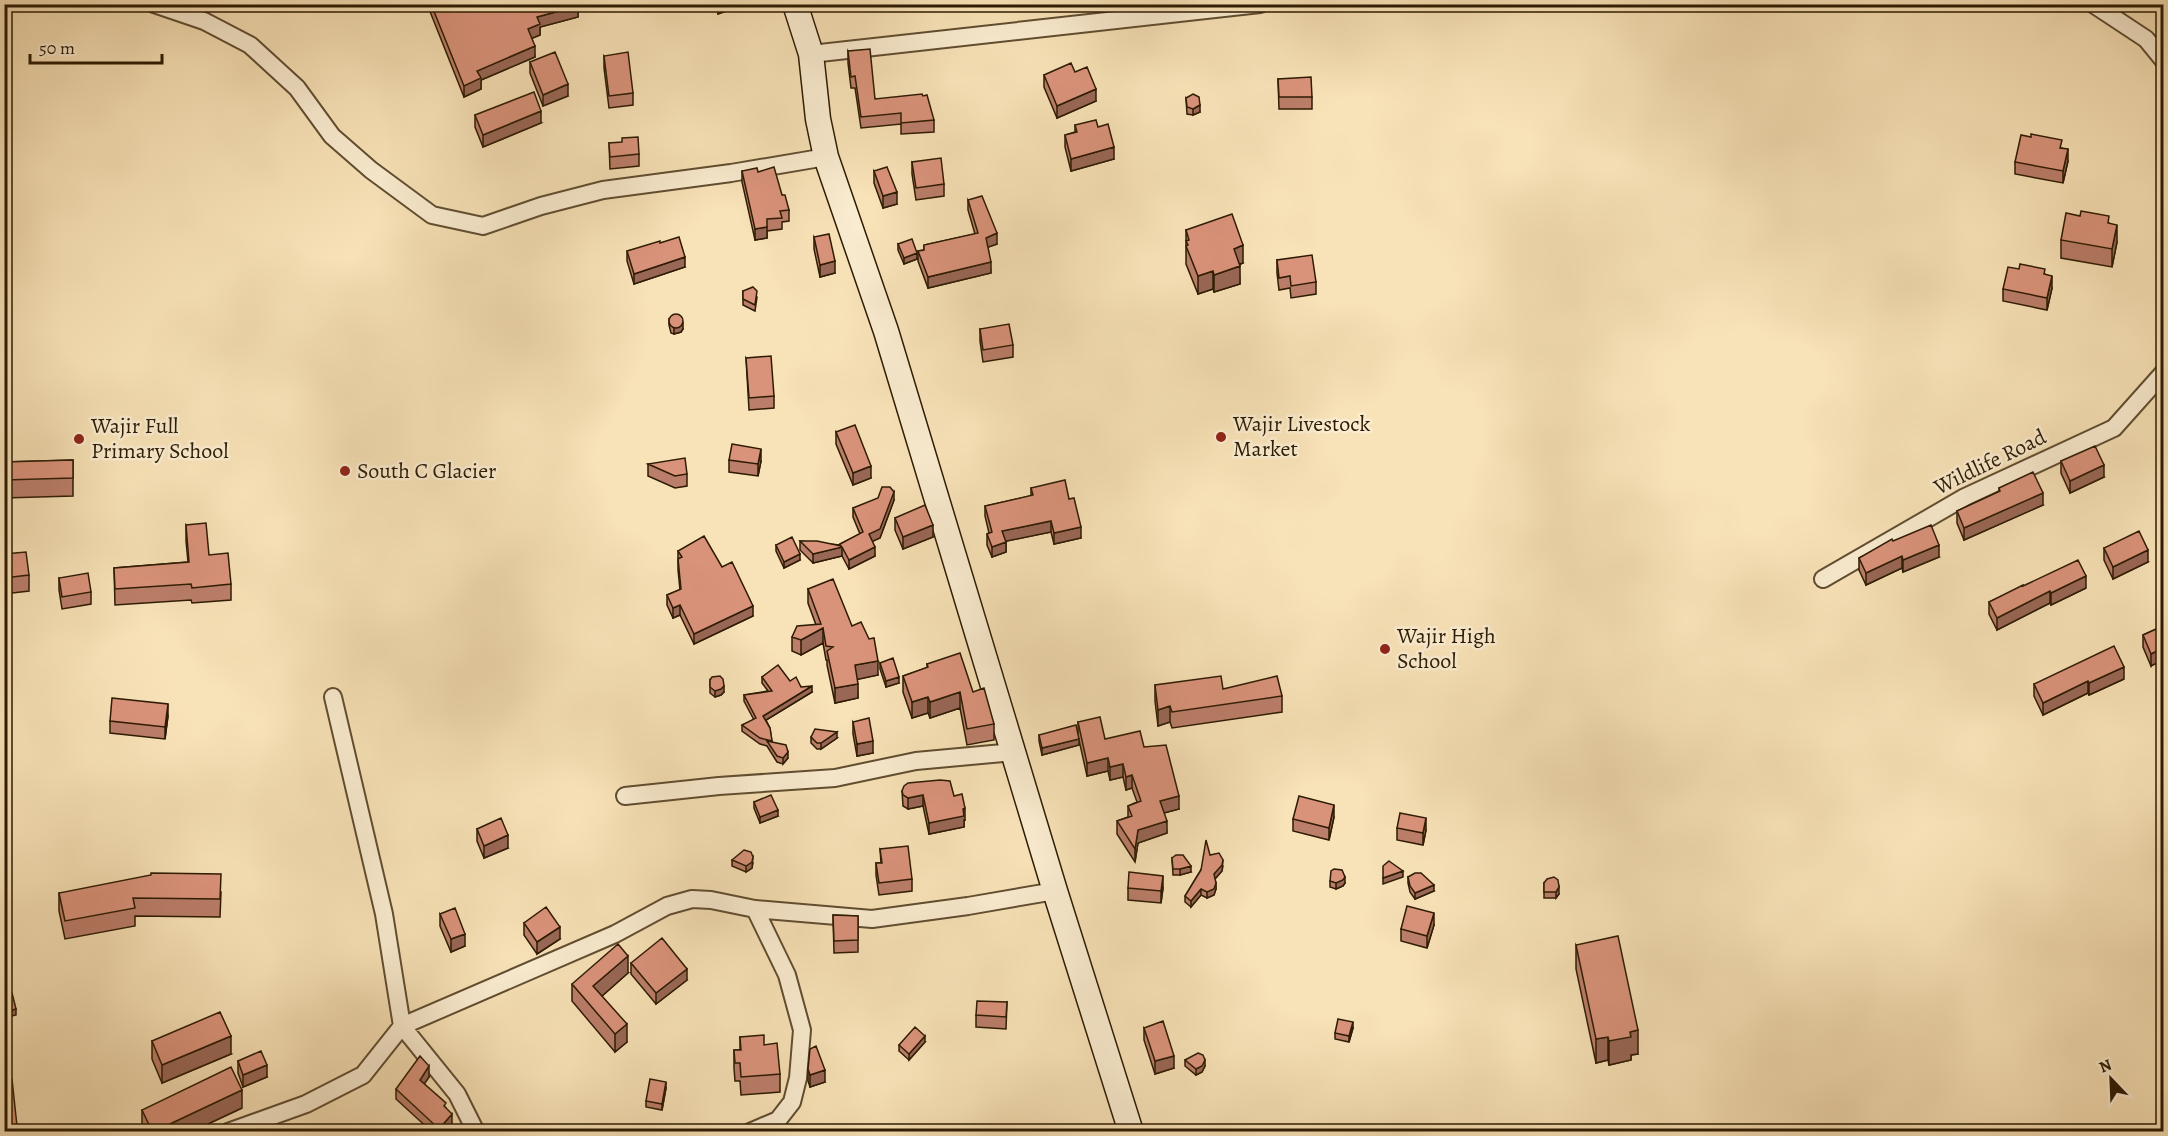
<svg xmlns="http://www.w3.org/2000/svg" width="2168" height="1136" viewBox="0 0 2168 1136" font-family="Alegreya,serif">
	<rect width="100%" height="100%" fill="#f8e2b7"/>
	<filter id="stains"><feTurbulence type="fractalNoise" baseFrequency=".00333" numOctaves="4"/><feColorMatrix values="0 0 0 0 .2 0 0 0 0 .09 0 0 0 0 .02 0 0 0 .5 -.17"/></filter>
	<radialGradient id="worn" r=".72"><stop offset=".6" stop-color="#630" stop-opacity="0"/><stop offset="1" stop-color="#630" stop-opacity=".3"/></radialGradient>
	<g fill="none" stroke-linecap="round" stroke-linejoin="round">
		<g stroke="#604d30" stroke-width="20">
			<path id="street" d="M 154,4 L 204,21 L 250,45 L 297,88 L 332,136 L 371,170 L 432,215 L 483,226 L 541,206 L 603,190 L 731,173 L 826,157
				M 2093,4 L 2146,39 L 2164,61
				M 811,54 L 1260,4
				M 1823,579 L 1965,497 L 2114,428 L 2164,372
				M 333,697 L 384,914 L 402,1026 L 457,1094 L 476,1132
				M 625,796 L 719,786 L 835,778 L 916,761 L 1014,752
				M 228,1132 L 306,1104 L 363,1075 L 402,1026 L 615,934 L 667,906 L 692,899 L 711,900 L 755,909 L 872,919 L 968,906 L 1055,891
				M 750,1132 L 778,1120 L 792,1102 L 798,1078 L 802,1030 L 787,975 L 755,909"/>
		</g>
		<g stroke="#2d1b03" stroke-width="27">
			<path id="secondary" d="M 795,4 L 811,54 L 818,119 L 826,157 L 886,331 L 1055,891 L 1131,1132"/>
		</g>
		<use href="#street" stroke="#faecd0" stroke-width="16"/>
		<use href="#secondary" stroke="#faecd0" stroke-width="24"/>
	</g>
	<path fill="#bb7e6a" stroke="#2d1b03" stroke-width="1.5" d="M 427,4 L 578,4 L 578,17 L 540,27 L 540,35 L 532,38 L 535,57 L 481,80 L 481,89 L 464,97 Z
		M 715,4 L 732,4 L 732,9 L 718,14 Z
		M 1742,4 L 1788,4 L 1743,11 Z
		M 848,51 L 875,99 L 934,120 L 934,132 L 901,134 L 901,124 L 861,128 L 855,88 L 851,88 L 848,63 Z
		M 604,56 L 633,93 L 633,105 L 609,108 L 604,68 Z
		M 530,62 L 568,96 L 543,106 L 530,73 Z
		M 1075,72 L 1096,101 L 1057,118 L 1044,87 L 1044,75 Z
		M 1278,79 L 1312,97 L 1312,109 L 1279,109 Z
		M 1186,98 L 1200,112 L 1193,115 L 1187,114 Z
		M 475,115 L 541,123 L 483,147 L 475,127 Z
		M 1075,125 L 1098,127 L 1114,159 L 1071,171 L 1065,147 L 1065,135 L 1075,132 Z
		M 609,143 L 639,154 L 639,166 L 610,169 Z
		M 2062,148 L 2068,161 L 2063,183 L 2015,174 L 2015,162 Z
		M 912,162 L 944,184 L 944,196 L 916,200 L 912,174 Z
		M 742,171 L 758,172 L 782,195 L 789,210 L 789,221 L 782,222 L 782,229 L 767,231 L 767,238 L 755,240 L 742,182 Z
		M 874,171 L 897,204 L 883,208 L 874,183 Z
		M 968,200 L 997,244 L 988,247 L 991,273 L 928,288 L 918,261 L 918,251 L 924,250 L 924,245 L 975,234 L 968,210 Z
		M 2109,223 L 2117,242 L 2112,267 L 2061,258 L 2061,240 Z
		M 1186,230 L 1243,263 L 1239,265 L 1240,284 L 1214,292 L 1213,289 L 1198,294 L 1186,264 Z
		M 814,237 L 835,273 L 820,277 L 814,249 Z
		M 660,243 L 685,267 L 634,284 L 627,261 L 627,251 Z
		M 898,244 L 917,259 L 904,264 L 898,250 Z
		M 1277,260 L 1316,282 L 1316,294 L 1291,298 L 1290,288 L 1279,290 L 1277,273 Z
		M 2045,274 L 2052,288 L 2047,310 L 2003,301 L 2003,289 Z
		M 743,291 L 757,297 L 755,311 L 743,305 Z
		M 669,319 L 683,329 L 681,332 L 674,334 L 671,333 L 669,325 Z
		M 980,329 L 1013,345 L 1013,357 L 983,362 L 980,341 Z
		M 746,358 L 774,396 L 774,408 L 749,410 Z
		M 836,432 L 871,478 L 853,485 L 836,444 Z
		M 73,460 L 73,496 L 4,498 L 4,462 Z
		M 729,460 L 761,461 L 758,476 L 729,472 Z
		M 2061,461 L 2104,477 L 2070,493 L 2061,473 Z
		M 648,464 L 687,474 L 687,486 L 675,488 L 648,476 Z
		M 1031,488 L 1069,499 L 1081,538 L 1054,544 L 1051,532 L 1006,541 L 1006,552 L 992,557 L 987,545 L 987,534 L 989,533 L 985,516 L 985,506 L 1031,496 Z
		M 1999,488 L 2043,505 L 1964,540 L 1957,523 L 1957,511 L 1999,492 Z
		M 894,500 L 880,538 L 872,541 L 875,556 L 849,569 L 842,556 L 813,563 L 800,550 L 800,541 L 840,545 L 840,544 L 860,534 L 853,517 L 853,508 Z
		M 895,518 L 933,537 L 903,549 L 895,530 Z
		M 186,525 L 231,584 L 231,600 L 192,603 L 191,600 L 115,605 L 114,568 L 188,562 L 186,541 Z
		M 1893,541 L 1939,557 L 1903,572 L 1902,568 L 1866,585 L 1859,570 L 1859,558 Z
		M 776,545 L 800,560 L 784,568 L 776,551 Z
		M 2104,548 L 2148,562 L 2113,579 L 2104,560 Z
		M 678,551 L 722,567 L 753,616 L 694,644 L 680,615 L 673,618 L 667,605 L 667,595 L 680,590 L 678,570 Z
		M 4,554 L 29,575 L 29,591 L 4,594 Z
		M 59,578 L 91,592 L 91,604 L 62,609 L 59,590 Z
		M 2023,586 L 2086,588 L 2051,605 L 2050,603 L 1997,630 L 1989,614 L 1989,602 Z
		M 808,589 L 852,626 L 878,675 L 857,679 L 858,698 L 835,703 L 827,665 L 827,660 L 826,660 L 823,643 L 801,655 L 792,651 L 792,637 L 816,625 L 808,603 Z
		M 2163,626 L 2151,666 L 2143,647 L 2143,635 Z
		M 880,663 L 899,683 L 886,687 L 880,669 Z
		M 927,664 L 973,692 L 994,724 L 994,740 L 967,745 L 960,708 L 930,718 L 928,713 L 912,718 L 903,692 L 903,676 L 927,668 Z
		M 762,677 L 790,681 L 812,692 L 766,720 L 770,728 L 772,742 L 788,758 L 783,764 L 777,762 L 767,746 L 760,744 L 742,731 L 742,725 L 754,720 L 744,701 L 744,695 L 768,691 L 762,683 Z
		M 2124,679 L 2089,695 L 2088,693 L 2043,715 L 2034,696 L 2034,684 Z
		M 710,680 L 724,692 L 721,695 L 715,697 L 710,693 Z
		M 1155,685 L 1223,689 L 1282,696 L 1282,712 L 1172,728 L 1170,722 L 1158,726 L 1155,701 Z
		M 168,716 L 165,739 L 110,733 L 110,721 Z
		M 853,722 L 873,753 L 857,756 L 853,734 Z
		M 1078,722 L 1105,739 L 1144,747 L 1179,809 L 1164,813 L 1167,833 L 1138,843 L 1135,862 L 1117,834 L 1117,821 L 1128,817 L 1128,806 L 1137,802 L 1132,788 L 1126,790 L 1123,777 L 1110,780 L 1108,771 L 1087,776 L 1079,740 L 1079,745 L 1042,755 L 1039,741 L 1039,735 L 1078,734 Z
		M 811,737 L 837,738 L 821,749 L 817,749 L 811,743 Z
		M 902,791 L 954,796 L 965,820 L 964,820 L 964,827 L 929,834 L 923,806 L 908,809 L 903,806 Z
		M 754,802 L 778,816 L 760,823 L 754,808 Z
		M 1334,817 L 1329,840 L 1293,831 L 1293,819 Z
		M 1397,828 L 1426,830 L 1423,845 L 1397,840 Z
		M 477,829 L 508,848 L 484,858 L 477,841 Z
		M 880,849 L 912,879 L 912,891 L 879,895 L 876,875 L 876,863 L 881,863 Z
		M 1210,855 L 1223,866 L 1222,871 L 1215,879 L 1216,889 L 1214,895 L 1207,898 L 1201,895 L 1191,907 L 1185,902 L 1185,896 Z
		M 1172,858 L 1191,872 L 1180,875 L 1173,875 Z
		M 732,860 L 753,863 L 752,868 L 746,872 L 732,866 Z
		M 1408,877 L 1434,891 L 1415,899 L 1410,892 L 1408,883 Z
		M 1330,881 L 1345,883 L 1343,886 L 1336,889 L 1330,887 Z
		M 1544,883 L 1559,894 L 1556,898 L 1544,898 Z
		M 1128,888 L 1163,888 L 1161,903 L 1128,900 Z
		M 221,892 L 220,917 L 135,916 L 135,926 L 65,939 L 59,911 L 59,893 Z
		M 440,914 L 465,946 L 451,952 L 440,926 Z
		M 833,915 L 858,916 L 858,952 L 834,953 Z
		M 524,923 L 560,939 L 537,954 L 524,935 Z
		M 1434,925 L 1427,948 L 1401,941 L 1401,929 Z
		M 1576,945 L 1638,1054 L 1631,1055 L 1631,1060 L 1609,1065 L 1608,1060 L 1596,1063 L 1576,969 Z
		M 631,963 L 687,980 L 656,1004 L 631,974 Z
		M 628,973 L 602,996 L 627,1042 L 615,1052 L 572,1001 L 572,984 Z
		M 1007,1002 L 1006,1029 L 976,1027 L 976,1015 Z
		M 1144,1028 L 1174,1068 L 1155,1074 L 1144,1040 Z
		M 1353,1028 L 1349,1042 L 1335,1039 L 1335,1033 Z
		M 740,1037 L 764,1045 L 780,1074 L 780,1092 L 741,1095 L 740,1081 L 735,1081 L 734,1068 L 734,1050 L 740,1050 Z
		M 152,1041 L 231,1054 L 162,1083 L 152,1059 Z
		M 925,1042 L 909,1060 L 899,1051 L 899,1045 Z
		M 1185,1060 L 1205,1066 L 1202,1072 L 1196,1075 L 1185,1066 Z
		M 238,1061 L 267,1077 L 243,1087 L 238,1073 Z
		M 808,1069 L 825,1082 L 810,1087 L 808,1081 Z
		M 429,1077 L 424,1084 L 446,1108 L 452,1124 L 446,1131 L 431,1131 L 396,1099 L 396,1089 Z
		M 4,1080 L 17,1126 L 17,1131 L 4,1131 Z
		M 666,1088 L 662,1110 L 646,1107 L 646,1101 Z
		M 242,1108 L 193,1131 L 143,1131 L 142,1128 L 142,1110 Z"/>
	<path fill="#996756" stroke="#2d1b03" stroke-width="1.5" d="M 718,4 L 732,4 L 732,9 L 718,14 Z
		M 578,6 L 578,17 L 540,27 L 540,35 L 528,40 L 528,29 L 537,17 Z
		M 535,46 L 535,57 L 481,80 L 481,89 L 464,97 L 464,86 L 477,71 Z
		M 568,84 L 568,96 L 543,106 L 543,95 Z
		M 1096,89 L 1096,101 L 1057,118 L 1057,106 Z
		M 1200,105 L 1200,112 L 1193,115 L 1193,109 Z
		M 541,111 L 541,123 L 483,147 L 483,135 Z
		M 1114,147 L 1114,159 L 1071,171 L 1071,159 Z
		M 2068,149 L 2068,161 L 2063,183 L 2063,171 Z
		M 897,192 L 897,204 L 883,208 L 883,196 Z
		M 2117,225 L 2117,242 L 2112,267 L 2112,249 Z
		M 767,227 L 767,238 L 755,240 L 755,229 Z
		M 997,233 L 997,244 L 986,248 L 986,238 Z
		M 1243,245 L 1243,263 L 1234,266 L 1234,249 Z
		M 917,253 L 917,259 L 904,264 L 904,258 Z
		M 685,257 L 685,267 L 634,284 L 634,274 Z
		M 835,261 L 835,273 L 820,277 L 820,265 Z
		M 991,262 L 991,273 L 928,288 L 928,277 Z
		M 1240,266 L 1240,284 L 1214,292 L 1214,275 Z
		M 1213,271 L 1213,289 L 1198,294 L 1198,276 Z
		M 2052,276 L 2052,288 L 2047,310 L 2047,298 Z
		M 683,323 L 683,329 L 681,332 L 674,334 L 674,328 Z
		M 761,449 L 761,461 L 758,476 L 758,464 Z
		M 2104,465 L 2104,477 L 2070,493 L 2070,481 Z
		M 871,466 L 871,478 L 853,485 L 853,473 Z
		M 894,492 L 894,500 L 880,538 L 869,543 L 869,534 Z
		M 2043,493 L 2043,505 L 1964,540 L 1964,528 Z
		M 1051,521 L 1051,532 L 1002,542 L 1002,531 Z
		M 933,525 L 933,537 L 903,549 L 903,537 Z
		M 1081,527 L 1081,538 L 1054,544 L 1054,533 Z
		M 1006,542 L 1006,552 L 992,557 L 992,547 Z
		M 1939,545 L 1939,557 L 1903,572 L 1903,560 Z
		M 842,547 L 842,556 L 813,563 L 813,554 Z
		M 875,547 L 875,556 L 849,569 L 849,560 Z
		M 2148,550 L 2148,562 L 2113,579 L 2113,567 Z
		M 800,554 L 800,560 L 784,568 L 784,562 Z
		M 1902,556 L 1902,568 L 1866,585 L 1866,573 Z
		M 2086,576 L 2086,588 L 2051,605 L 2051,593 Z
		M 2050,591 L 2050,603 L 1997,630 L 1997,618 Z
		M 680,605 L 680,615 L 673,618 L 673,608 Z
		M 753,606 L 753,616 L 694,644 L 694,634 Z
		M 823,628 L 823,643 L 801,655 L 801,640 Z
		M 2163,648 L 2163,660 L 2151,666 L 2151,654 Z
		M 878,661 L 878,675 L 855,680 L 855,665 Z
		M 2124,667 L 2124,679 L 2089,695 L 2089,683 Z
		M 899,677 L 899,683 L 886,687 L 886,681 Z
		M 2088,681 L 2088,693 L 2043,715 L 2043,703 Z
		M 858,684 L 858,698 L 835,703 L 835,688 Z
		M 724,686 L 724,692 L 721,695 L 715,697 L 715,691 Z
		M 812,686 L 812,692 L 763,722 L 763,716 Z
		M 960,692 L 960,708 L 930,718 L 930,702 Z
		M 928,697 L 928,713 L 912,718 L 912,702 Z
		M 168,704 L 168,716 L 165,739 L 165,727 Z
		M 1170,706 L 1170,722 L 1158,726 L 1158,710 Z
		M 837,732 L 837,738 L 821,749 L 821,743 Z
		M 1079,739 L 1079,745 L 1042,755 L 1042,748 Z
		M 873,741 L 873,753 L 857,756 L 857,744 Z
		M 788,752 L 788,758 L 783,764 L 783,758 Z
		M 1108,758 L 1108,771 L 1087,776 L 1087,763 Z
		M 1123,764 L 1123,777 L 1110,780 L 1110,767 Z
		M 1132,775 L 1132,788 L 1126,790 L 1126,777 Z
		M 923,795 L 923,806 L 908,809 L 908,798 Z
		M 1179,796 L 1179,809 L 1160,814 L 1160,801 Z
		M 1334,805 L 1334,817 L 1329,840 L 1329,828 Z
		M 965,808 L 965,820 L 964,820 L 964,827 L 929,834 L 929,823 Z
		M 778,810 L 778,816 L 760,823 L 760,817 Z
		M 1426,818 L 1426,830 L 1423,845 L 1423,833 Z
		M 1167,821 L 1167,833 L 1138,843 L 1135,862 L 1135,849 L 1138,830 Z
		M 508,835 L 508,848 L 484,858 L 484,846 Z
		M 753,857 L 752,868 L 746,872 L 746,866 Z
		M 1223,860 L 1222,871 L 1214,880 L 1214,874 Z
		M 1191,866 L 1191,872 L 1180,875 L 1180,869 Z
		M 1403,871 L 1403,877 L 1383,884 L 1383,878 Z
		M 1163,876 L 1163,888 L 1161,903 L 1161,891 Z
		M 1345,877 L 1345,883 L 1343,886 L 1336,889 L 1336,883 Z
		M 1216,883 L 1216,889 L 1214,895 L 1207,898 L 1207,892 Z
		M 1434,885 L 1434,891 L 1415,899 L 1415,893 Z
		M 1559,887 L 1559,894 L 1556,898 L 1556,892 Z
		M 1201,889 L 1201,895 L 1191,907 L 1191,901 Z
		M 1434,913 L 1434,925 L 1427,948 L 1427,936 Z
		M 560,927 L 560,939 L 537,954 L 537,942 Z
		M 465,934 L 465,946 L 451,952 L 451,939 Z
		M 628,956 L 628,973 L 593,1004 L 593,986 Z
		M 687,969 L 687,980 L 656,1004 L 656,993 Z
		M 16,1009 L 16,1015 L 4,1018 L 4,1012 Z
		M 1353,1022 L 1353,1028 L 1349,1042 L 1349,1036 Z
		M 627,1024 L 627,1042 L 615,1052 L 615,1034 Z
		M 1638,1030 L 1638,1054 L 1631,1055 L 1631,1060 L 1609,1065 L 1609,1041 L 1630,1032 Z
		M 231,1036 L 231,1054 L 162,1083 L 162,1065 Z
		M 925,1036 L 925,1042 L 909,1060 L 909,1054 Z
		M 1608,1037 L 1608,1060 L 1596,1063 L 1596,1039 Z
		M 1174,1056 L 1174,1068 L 1155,1074 L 1155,1061 Z
		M 1205,1060 L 1205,1066 L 1202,1072 L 1196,1075 L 1196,1069 Z
		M 267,1065 L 267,1077 L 243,1087 L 243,1075 Z
		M 429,1066 L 429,1077 L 420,1090 L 420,1080 Z
		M 825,1070 L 825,1082 L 810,1087 L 810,1075 Z
		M 666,1082 L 666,1088 L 662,1110 L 662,1104 Z
		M 242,1090 L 242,1108 L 193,1131 L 155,1131 Z
		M 452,1114 L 452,1124 L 446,1131 L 439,1131 L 439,1129 Z"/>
	<path fill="#da937b" stroke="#2d1b03" stroke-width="1.5" d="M 431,4 L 578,4 L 578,6 L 537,17 L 540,24 L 528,29 L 535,46 L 477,71 L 481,78 L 464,86 Z
		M 870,49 L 875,99 L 922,94 L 923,96 L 927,95 L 934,120 L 901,123 L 901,113 L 861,117 L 855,76 L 851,77 L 848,51 Z
		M 555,52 L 568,84 L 543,95 L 530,62 Z
		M 628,52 L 633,93 L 609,96 L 604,56 Z
		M 1071,63 L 1075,72 L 1087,67 L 1096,89 L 1057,106 L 1044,75 Z
		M 1311,77 L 1312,97 L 1279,97 L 1278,79 Z
		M 534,92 L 541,111 L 483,135 L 475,115 Z
		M 1193,94 L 1199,97 L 1200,105 L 1193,109 L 1187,107 L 1186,98 Z
		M 1096,120 L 1098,127 L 1108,124 L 1114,147 L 1071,159 L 1065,135 L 1077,132 L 1075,125 Z
		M 2031,134 L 2062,140 L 2060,148 L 2068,149 L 2063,171 L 2015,162 L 2021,135 L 2031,137 Z
		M 638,137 L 639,154 L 610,157 L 609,143 L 622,142 L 622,138 Z
		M 941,158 L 944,184 L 916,188 L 912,162 Z
		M 774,167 L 782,195 L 785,195 L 789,210 L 780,211 L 782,218 L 767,219 L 767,227 L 755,229 L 742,171 L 757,168 L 758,172 Z
		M 887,167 L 897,192 L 883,196 L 874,171 Z
		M 982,196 L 997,233 L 986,238 L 991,262 L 928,277 L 918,251 L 924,250 L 924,245 L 978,233 L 968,200 Z
		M 2081,211 L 2109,216 L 2108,223 L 2117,225 L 2112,249 L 2061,240 L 2066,213 L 2080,216 Z
		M 1232,214 L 1243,245 L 1234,249 L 1240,266 L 1214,275 L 1213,271 L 1198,276 L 1186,246 L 1188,245 L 1186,241 L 1189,240 L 1186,230 Z
		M 829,234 L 835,261 L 820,265 L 814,237 Z
		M 679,237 L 685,257 L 634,274 L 627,251 L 660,241 L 660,243 Z
		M 912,239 L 917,253 L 904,258 L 898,244 Z
		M 1312,255 L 1316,282 L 1291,286 L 1290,276 L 1279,278 L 1277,260 Z
		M 2020,264 L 2045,269 L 2044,274 L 2052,276 L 2047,298 L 2003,289 L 2008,267 L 2019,269 Z
		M 753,287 L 757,291 L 755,305 L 743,299 L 743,291 Z
		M669 321a7 7 0 1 1 14 0a7 7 0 1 1-14 0Z
		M 1009,324 L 1013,345 L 983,350 L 980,329 Z
		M 771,356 L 774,396 L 749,398 L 746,358 Z
		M 855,425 L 871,466 L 853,473 L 836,432 Z
		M 732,444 L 761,449 L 758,464 L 729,460 Z
		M 2095,446 L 2104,465 L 2070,481 L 2061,461 Z
		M 685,458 L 687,474 L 675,476 L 648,464 Z
		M 73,460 L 73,478 L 4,480 L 4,462 Z
		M 2033,472 L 2043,493 L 1964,528 L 1957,511 L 2000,491 L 1999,488 Z
		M 1065,480 L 1069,499 L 1074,498 L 1081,527 L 1054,533 L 1051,521 L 1002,531 L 1006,542 L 992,547 L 987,534 L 992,532 L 985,506 L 1033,495 L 1031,488 Z
		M 882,487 L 890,487 L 894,492 L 880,529 L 869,534 L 875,547 L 849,560 L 842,547 L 813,554 L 800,541 L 817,541 L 841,546 L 840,544 L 863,532 L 853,508 L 878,498 Z
		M 925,505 L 933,525 L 903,537 L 895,518 Z
		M 206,523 L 209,555 L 228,553 L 231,584 L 192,588 L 191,584 L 115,589 L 114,568 L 189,562 L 186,525 Z
		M 1931,525 L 1939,545 L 1903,560 L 1902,556 L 1866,573 L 1859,558 L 1892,539 L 1893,541 Z
		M 2139,531 L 2148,550 L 2113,567 L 2104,548 Z
		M 704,536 L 722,567 L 732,562 L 753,606 L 694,634 L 680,605 L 673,608 L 667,595 L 681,589 L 678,559 L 682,557 L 678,551 Z
		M 792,537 L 800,554 L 784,562 L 776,545 Z
		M 26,552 L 29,575 L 4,578 L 4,554 Z
		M 2078,560 L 2086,576 L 2051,593 L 2050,591 L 1997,618 L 1989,602 L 2023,585 L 2023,586 Z
		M 88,573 L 91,592 L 62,597 L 59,578 Z
		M 833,579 L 852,626 L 861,622 L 869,639 L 874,638 L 878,661 L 855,665 L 858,684 L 835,688 L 827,651 L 833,647 L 826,646 L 823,628 L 801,640 L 792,637 L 797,626 L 821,624 L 808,589 Z
		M 2163,626 L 2163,648 L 2151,654 L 2143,635 Z
		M 2114,646 L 2124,667 L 2089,683 L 2088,681 L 2043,703 L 2034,684 Z
		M 960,653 L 973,692 L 984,688 L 994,724 L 967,729 L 960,692 L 930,702 L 928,697 L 912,702 L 903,676 L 928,667 L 927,664 Z
		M 893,658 L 899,677 L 886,681 L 880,663 Z
		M 778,665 L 790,681 L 796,677 L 801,687 L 812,686 L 763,716 L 770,728 L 772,741 L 760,738 L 742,725 L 756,718 L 744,695 L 772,691 L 762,677 Z
		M 720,676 L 723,679 L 724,686 L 721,689 L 715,691 L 710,687 L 710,680 L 712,677 Z
		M 1221,676 L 1223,689 L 1277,676 L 1282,696 L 1172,712 L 1170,706 L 1158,710 L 1155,685 Z
		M 112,698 L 168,704 L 165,727 L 110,721 Z
		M 1100,717 L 1105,739 L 1140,731 L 1144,747 L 1166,745 L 1179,796 L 1160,801 L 1167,821 L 1138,830 L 1135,849 L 1117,821 L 1132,816 L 1128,806 L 1141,801 L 1132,775 L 1126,777 L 1123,764 L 1110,767 L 1108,758 L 1087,763 L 1078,722 Z
		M 869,718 L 873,741 L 857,744 L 853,722 Z
		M 1076,725 L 1079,739 L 1042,748 L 1039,735 Z
		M 815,729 L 837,732 L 821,743 L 817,743 L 811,737 Z
		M 767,741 L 786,745 L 788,752 L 783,758 L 777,756 Z
		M 940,780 L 950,781 L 954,796 L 962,794 L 965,808 L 963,809 L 964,816 L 929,823 L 923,795 L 908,798 L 903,795 L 902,791 L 904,786 L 908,783 Z
		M 771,795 L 778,810 L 760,817 L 754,802 Z
		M 1299,796 L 1334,805 L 1329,828 L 1293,819 Z
		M 1400,813 L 1426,818 L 1423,833 L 1397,828 Z
		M 501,818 L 508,835 L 484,846 L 477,829 Z
		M 1206,840 L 1210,855 L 1219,853 L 1223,860 L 1222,865 L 1214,874 L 1216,883 L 1214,889 L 1207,892 L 1201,889 L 1191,901 L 1185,896 L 1201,870 Z
		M 908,846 L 912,879 L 879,883 L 876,863 L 882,863 L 880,849 Z
		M 744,850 L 751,852 L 753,857 L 752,862 L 746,866 L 732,860 Z
		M 1176,855 L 1183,855 L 1191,866 L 1180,869 L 1173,869 L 1172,858 Z
		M 1389,861 L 1403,871 L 1383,878 L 1383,866 Z
		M 1334,869 L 1342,870 L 1345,877 L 1343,880 L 1336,883 L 1330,881 L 1331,871 Z
		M 1129,872 L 1163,876 L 1161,891 L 1128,888 Z
		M 151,873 L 221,874 L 220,899 L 133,898 L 135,908 L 65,921 L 59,893 L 151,875 Z
		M 1415,873 L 1421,873 L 1434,885 L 1415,893 L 1410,886 L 1408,877 Z
		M 1554,877 L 1558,880 L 1559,887 L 1556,892 L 1544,892 L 1544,883 L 1547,879 Z
		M 1407,906 L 1434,913 L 1427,936 L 1401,929 Z
		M 546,907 L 560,927 L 537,942 L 524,923 Z
		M 455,908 L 465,934 L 451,939 L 440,914 Z
		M 833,915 L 858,916 L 858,940 L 834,941 Z
		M 1618,936 L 1638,1030 L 1630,1032 L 1631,1037 L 1609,1041 L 1608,1037 L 1596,1039 L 1576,945 Z
		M 662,938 L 687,969 L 656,993 L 631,963 Z
		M 618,944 L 628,956 L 593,986 L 627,1024 L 615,1034 L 572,984 Z
		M 12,993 L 16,1009 L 4,1012 L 4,994 Z
		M 977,1001 L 1007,1002 L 1006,1017 L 976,1015 Z
		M 220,1012 L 231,1036 L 162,1065 L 152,1041 Z
		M 1338,1019 L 1353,1022 L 1349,1036 L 1335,1033 Z
		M 1163,1021 L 1174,1056 L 1155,1061 L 1144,1028 Z
		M 915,1027 L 925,1036 L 909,1054 L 899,1045 Z
		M 764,1035 L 764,1045 L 777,1043 L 780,1074 L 741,1077 L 740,1063 L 735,1063 L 734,1050 L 741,1050 L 740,1037 Z
		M 816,1046 L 825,1070 L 810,1075 L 808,1069 L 810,1049 Z
		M 261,1051 L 267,1065 L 243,1075 L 238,1061 Z
		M 1198,1053 L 1203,1055 L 1205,1060 L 1202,1066 L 1196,1069 L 1185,1060 Z
		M 420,1056 L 429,1066 L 420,1080 L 446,1103 L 444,1106 L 452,1114 L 439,1129 L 396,1089 Z
		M 231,1067 L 242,1090 L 155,1131 L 152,1131 L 142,1110 Z
		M 12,1079 L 17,1126 L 4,1127 L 4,1080 Z
		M 650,1079 L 666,1082 L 662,1104 L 646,1101 Z
		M 1439,1129 L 1439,1131 L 1428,1131 Z"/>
	<g fill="#8f2418" stroke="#faecd0" stroke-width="2">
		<circle cx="1221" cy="437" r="6"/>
		<circle cx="79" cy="439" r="6"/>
		<circle cx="345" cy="471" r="6"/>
		<circle cx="1385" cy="649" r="6"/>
	</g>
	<g text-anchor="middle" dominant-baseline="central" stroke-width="5" stroke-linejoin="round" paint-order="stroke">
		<g font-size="22" fill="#2d1b03" stroke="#faecd0" text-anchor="start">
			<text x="1233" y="424">Wajir Livestock<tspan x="1233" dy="25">Market</tspan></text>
			<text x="91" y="426">Wajir Full<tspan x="91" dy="25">Primary School</tspan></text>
			<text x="357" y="471">South C Glacier</text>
			<text x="1397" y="636">Wajir High<tspan x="1397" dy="25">School</tspan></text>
		</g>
		<g font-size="22" fill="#2d1b03" stroke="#faecd0">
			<text transform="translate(1990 462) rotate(-26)">Wildlife Road</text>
		</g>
	</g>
	<rect width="2168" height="1136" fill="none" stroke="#f8e2b7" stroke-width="24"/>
	<rect x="6" y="6" width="2156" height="1124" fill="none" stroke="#2d1b03" stroke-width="3"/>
	<rect x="12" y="12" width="2144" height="1112" fill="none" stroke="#2d1b03" stroke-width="1.5"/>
	<g transform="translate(2111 1079) rotate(337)" stroke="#faecd0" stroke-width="4.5" paint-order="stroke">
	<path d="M0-4.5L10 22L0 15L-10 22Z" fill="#2d1b03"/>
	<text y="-9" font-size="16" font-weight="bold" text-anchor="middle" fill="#2d1b03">N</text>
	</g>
	<path d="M30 54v9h132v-9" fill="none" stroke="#2d1b03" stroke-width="3"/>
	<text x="39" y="54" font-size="18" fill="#2d1b03" stroke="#faecd0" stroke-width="4.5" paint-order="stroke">50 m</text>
	<rect width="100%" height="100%" filter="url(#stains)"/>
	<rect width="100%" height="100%" fill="url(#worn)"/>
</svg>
